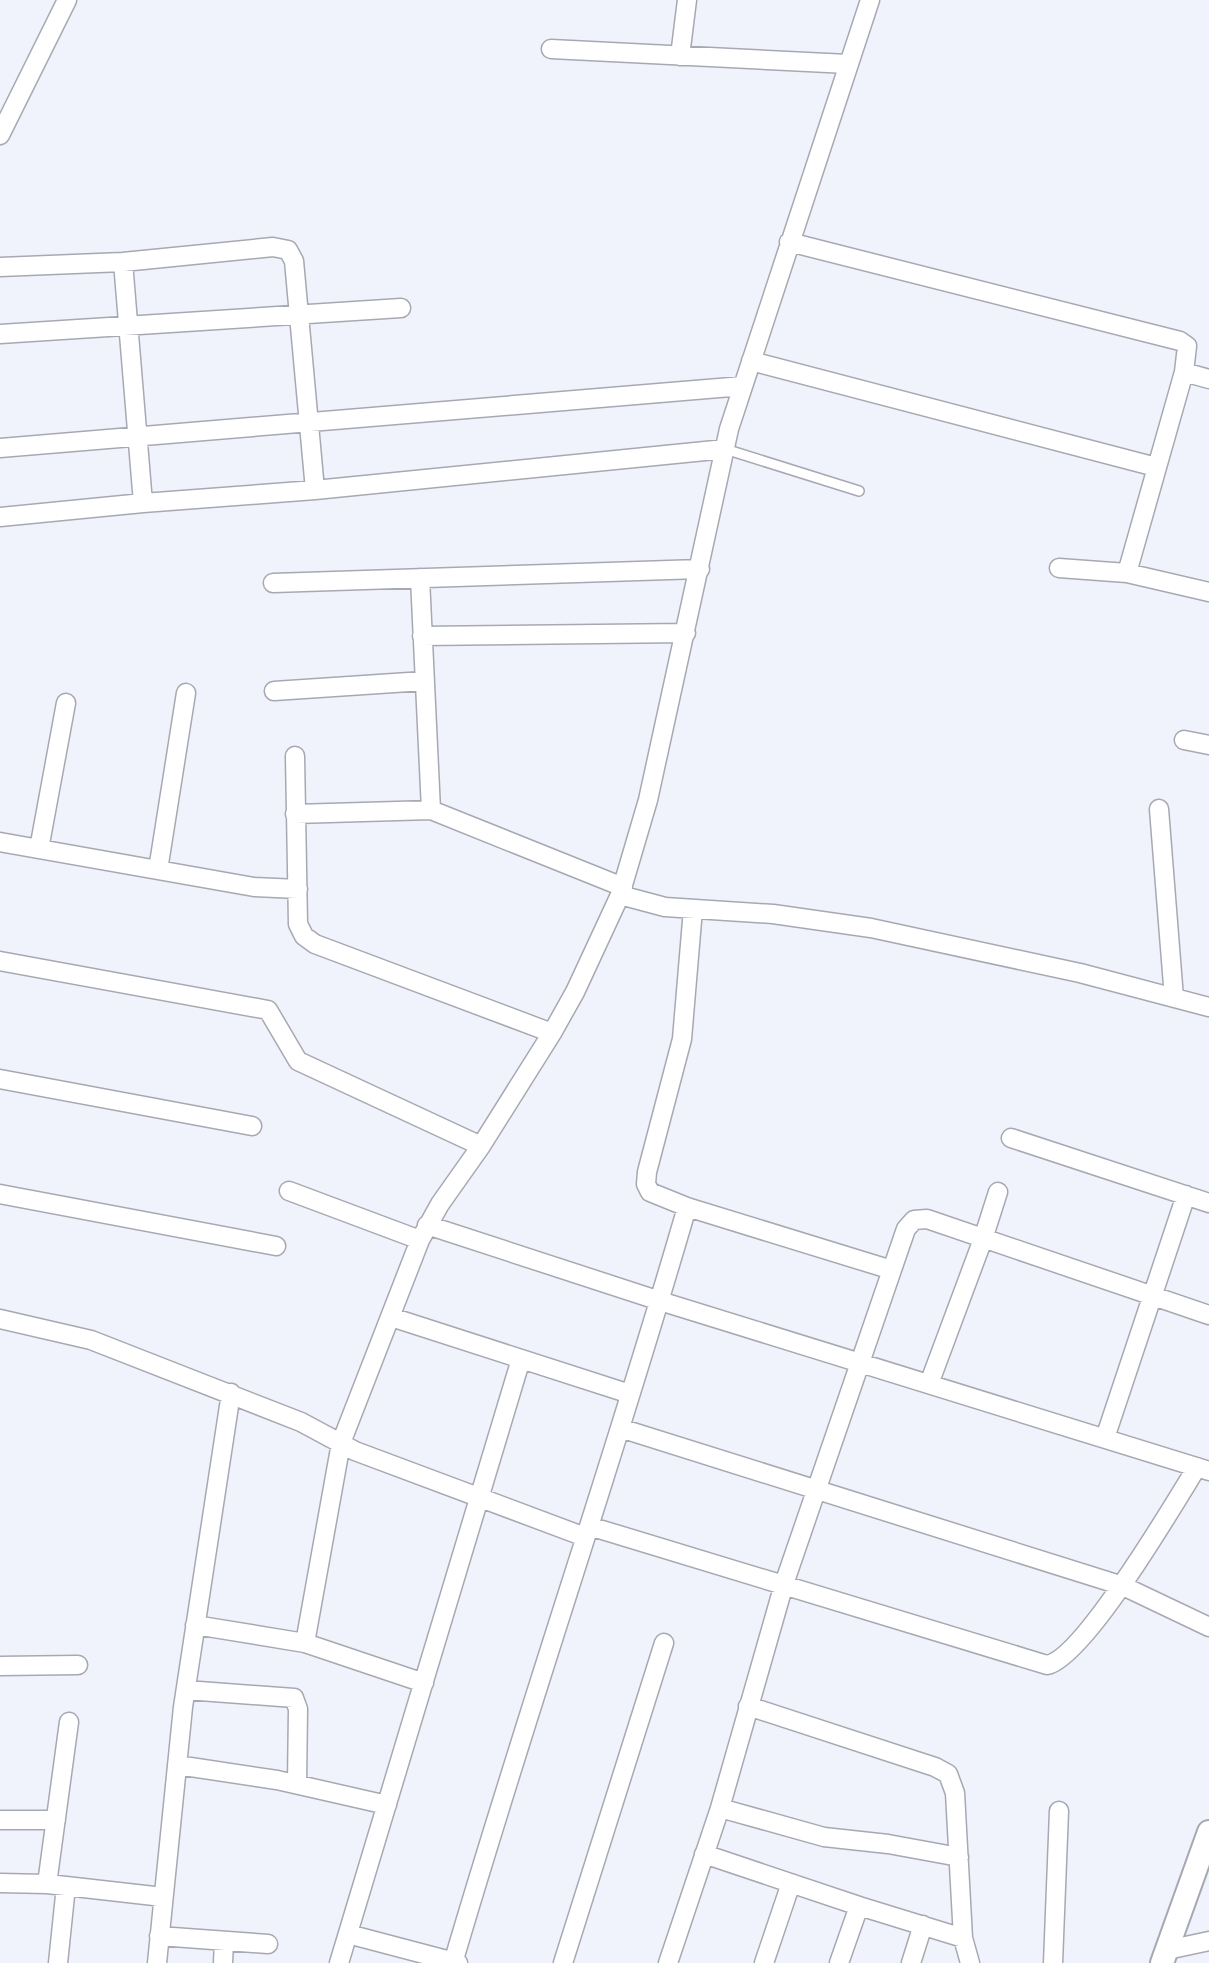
<svg xmlns="http://www.w3.org/2000/svg" width="1209" height="1963" viewBox="0 0 1209 1963" font-family="Cabin,sans-serif">
	<rect width="100%" height="100%" fill="#f0f2fc"/>
	<g fill="none" stroke-linecap="round" stroke-linejoin="round">
		<g stroke="#a7a9b2" stroke-width="12">
			<path id="service" d="M 725,449 L 859,491"/>
		</g>
		<g stroke="#a7a9b2" stroke-width="21">
			<path id="minor" d="M 551,49 L 848,64
				M 680,56 L 687,0
				M 0,135 L 67,0
				M 789,242 L 1180,341 L 1187,346 L 1184,372 L 1127,573
				M 123,262 L 143,503
				M 0,267 L 123,262 L 273,247 L 288,250 L 294,261 L 315,490
				M 0,334 L 401,308
				M 751,361 L 1156,467
				M 1184,372 L 1209,379
				M 0,448 L 743,386
				M 0,517 L 143,503 L 315,490 L 725,449
				M 1059,568 L 1127,573 L 1209,592
				M 420,578 L 431,810
				M 273,583 L 700,569
				M 422,636 L 686,633
				M 274,691 L 424,681
				M 1184,740 L 1209,745
				M 295,756 L 298,924 L 304,936 L 315,944 L 552,1033
				M 1159,809 L 1174,998
				M 295,814 L 431,810 L 623,887
				M 0,842 L 254,887 L 298,889
				M 39,849 L 66,703
				M 158,870 L 186,693
				M 620,895 L 665,907 L 773,914 L 871,928 L 1080,973 L 1209,1007
				M 693,909 L 682,1039 L 647,1172 L 646,1184 L 650,1192 L 687,1207 L 892,1270
				M 0,961 L 268,1010 L 298,1061 L 481,1146
				M 0,1079 L 252,1126
				M 1011,1138 L 1209,1203
				M 289,1191 L 420,1240
				M 0,1194 L 276,1246
				M 427,1225 L 660,1301 L 1209,1471
				M 391,1317 L 630,1394
				M 0,1319 L 91,1340 L 301,1422 L 355,1451 L 585,1537
				M 929,1384 L 983,1239 L 998,1192
				M 620,1428 L 1123,1586 L 1209,1627
				M 1105,1438 L 1186,1195
				M 589,1526 L 1047,1665 C 1084,1658 1174,1504 1197,1467
				M 195,1625 L 305,1643 L 424,1683
				M 305,1643 L 341,1443 L 420,1240 L 440,1204 L 481,1146 L 552,1033 L 575,992 L 620,895 L 648,800 L 729,429 L 870,0
				M 0,1666 L 78,1665
				M 186,1690 L 294,1698 L 298,1709 L 297,1784
				M 748,1706 L 935,1767 L 948,1774 L 955,1793 L 963,1938 L 970,1963
				M 177,1765 L 277,1780 L 387,1805
				M 720,1808 L 824,1837 L 888,1844 L 959,1857
				M 0,1820 L 56,1820
				M 704,1854 L 859,1906 L 963,1938
				M 0,1883 L 47,1884
				M 66,1886 L 163,1897
				M 348,1934 L 458,1963
				M 159,1936 L 268,1944
				M 1167,1950 L 1209,1941
				M 58,1963 L 66,1886 L 47,1884 L 69,1722
				M 157,1963 L 183,1707 L 231,1393
				M 223,1963 L 224,1941
				M 339,1963 L 521,1359
				M 453,1963 C 527,1710 614,1460 687,1207
				M 563,1963 L 664,1643
				M 668,1963 L 720,1808 L 784,1584 L 906,1229 L 914,1220 L 927,1219 L 1209,1315
				M 764,1963 L 791,1883
				M 839,1963 L 859,1906
				M 911,1963 L 923,1925
				M 1053,1963 L 1059,1811"/>
		</g>
		<g stroke="#a7a9b2" stroke-width="26">
			<path id="tertiary" d="M 1162,1963 L 1209,1832"/>
		</g>
		<use href="#service" stroke="#fff" stroke-width="9"/>
		<use href="#minor" stroke="#fff" stroke-width="18"/>
		<use href="#tertiary" stroke="#fff" stroke-width="22"/>
	</g>
</svg>
